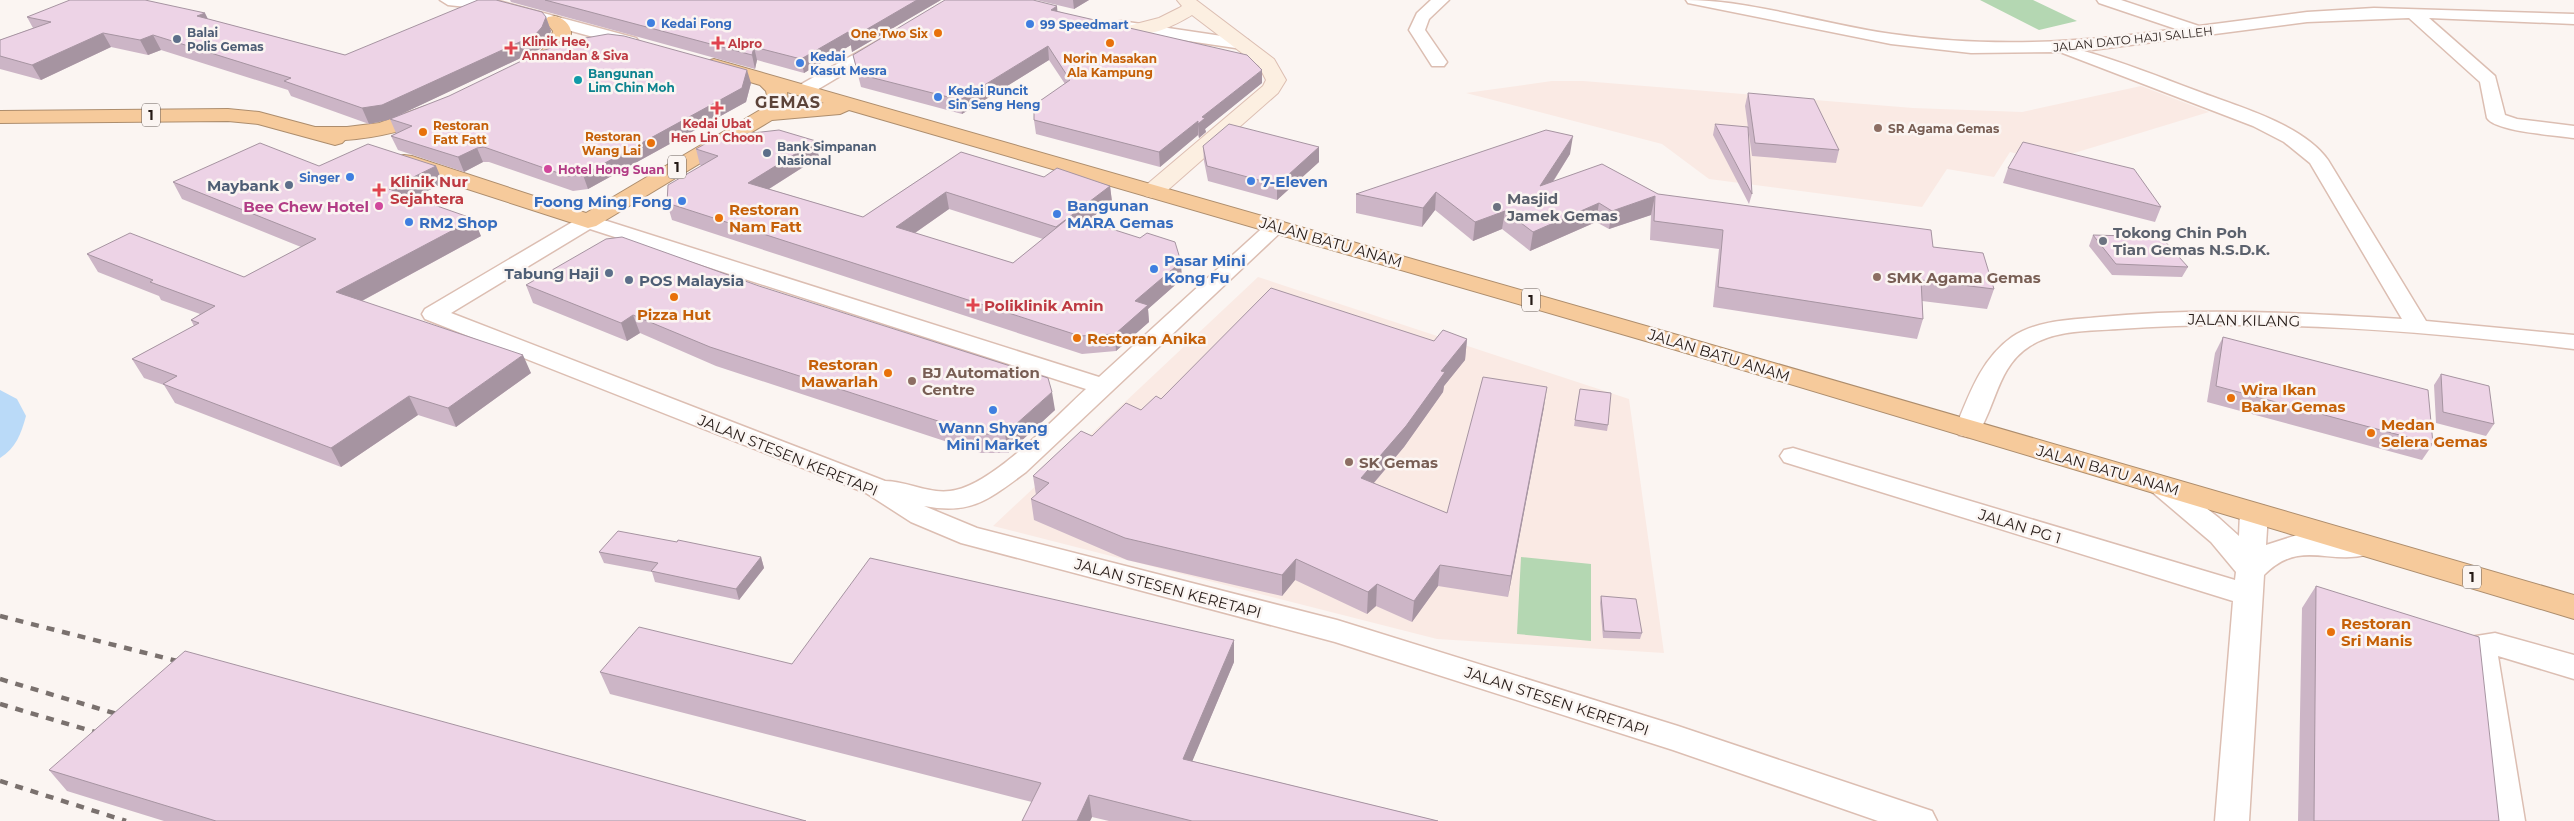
<svg xmlns="http://www.w3.org/2000/svg" width="2574" height="821" viewBox="0 0 2574 821" font-family="Montserrat,sans-serif">
	<rect width="100%" height="100%" fill="#fbf5f2"/>
	<path fill="#faeae4" d="M 1552,81 L 1583,81 L 1913,108 L 2022,112 L 2141,86 L 2209,112 L 2048,161 L 2010,152 L 1994,177 L 1947,169 L 1922,207 L 1709,179 L 1662,144 L 1466,93 Z
		M 1258,277 L 1629,399 L 1664,653 L 1437,639 L 993,526 Z"/>
	<path fill="#b4d7b2" d="M 1980,0 L 2033,0 L 2077,21 L 2039,30 Z
		M 1521,557 L 1591,564 L 1591,641 L 1517,634 Z"/>
	<path fill="#badaf8" d="M 0,390 L 17,399 L 26,416 C 21,434 16,448 0,458 Z"/>
	<g fill="none" stroke-linecap="round" stroke-linejoin="round">
		<g stroke="#dcbeb2" stroke-width="3">
			<path id="street" d="M 440,0 L 495,0 L 636,38 L 639,42 L 636,46 L 630,47 L 494,10 L 448,5 Z
				M 1431,0 L 1449,0 L 1429,19 L 1425,30 L 1447,62 L 1444,66 L 1432,66 L 1409,30 L 1417,13 Z
				M 1686,0 C 1752,0 1825,25 1892,34 C 1988,48 2081,43 2176,29 L 2099,3 L 2097,0 L 2121,0 L 2199,26 L 2307,12 L 2374,8 L 2574,14 L 2574,24 L 2429,18 L 2495,76 L 2505,115 L 2517,119 L 2574,126 L 2574,138 C 2556,135 2496,132 2487,118 L 2480,82 L 2409,18 L 2307,22 L 2084,51 C 2122,62 2160,77 2197,91 C 2236,106 2303,124 2328,160 L 2426,321 L 2574,335 L 2574,349 C 2424,331 2269,318 2118,329 C 2090,331 2055,330 2030,346 C 1997,367 1997,404 1977,435 L 1968,437 L 1959,435 L 1955,429 C 1969,395 1981,359 2012,337 C 2037,320 2071,320 2100,317 C 2200,307 2302,313 2402,319 L 2310,163 L 2284,142 L 2253,126 L 2060,52 L 1971,53 L 1891,44 L 1688,3 Z
				M 1121,21 L 1242,39 L 1248,40 L 1251,44 L 1248,48 L 1242,49 L 1115,30 L 1113,26 L 1115,22 Z
				M 883,38 L 889,39 L 892,43 L 889,47 L 810,94 L 798,94 L 795,90 L 798,86 Z
				M 588,215 L 1099,377 L 1269,222 L 1276,220 L 1283,222 L 1287,226 L 1283,230 L 1026,472 C 989,499 972,515 924,506 L 977,528 L 1337,620 L 1678,726 L 1920,807 L 1932,811 L 1937,821 L 1878,821 L 1673,750 L 1335,642 L 961,543 L 911,522 L 866,493 L 425,319 L 422,314 L 425,309 L 581,217 ZM 590,229 L 1086,389 C 1054,418 991,487 950,491 C 929,494 906,481 885,481 L 451,313 Z
				M 1793,448 L 2235,580 L 2236,572 L 2211,542 L 2151,491 L 2147,485 L 2151,479 L 2160,476 L 2169,479 L 2219,518 L 2239,536 L 2240,513 L 2244,506 L 2254,504 L 2264,506 L 2268,513 L 2266,545 L 2297,535 L 2359,537 L 2369,540 L 2373,547 L 2369,554 C 2328,566 2301,538 2264,575 L 2249,821 L 2215,821 L 2233,601 L 1784,462 L 1780,456 L 1784,450 Z
				M 2495,633 L 2574,655 L 2574,679 L 2498,656 L 2525,821 L 2491,821 L 2466,645 L 2470,637 Z"/>
		</g>
		<g stroke="#dcbeb2" stroke-width="2">
			<path id="secondary" d="M 1177,0 L 1196,0 L 1274,59 L 1286,80 L 1278,93 L 1161,196 L 1153,198 L 1145,196 L 1142,191 L 1145,186 L 1263,86 L 1266,80 L 1259,66 L 1192,15 C 1176,25 1147,39 1128,34 L 1126,30 L 1128,26 L 1159,18 L 1179,8 L 1182,6 Z"/>
		</g>
		<g stroke="#ad8d6d" stroke-width="2">
			<path id="highway" d="M 554,16 C 562,17 572,25 571,34 C 567,49 557,63 541,59 L 538,55 C 545,46 551,42 553,31 L 545,21 L 548,17 Z
				M 714,59 L 1674,334 L 2574,595 L 2574,619 L 1656,344 L 849,110 L 840,114 L 772,120 L 596,226 L 588,228 L 396,166 L 393,161 L 396,156 L 404,155 L 412,156 L 586,213 L 760,110 L 768,100 L 766,91 L 760,85 L 707,69 L 704,65 L 707,61 ZM 787,92 L 824,103 L 784,106 L 788,101 Z
				M 426,106 L 433,108 L 436,112 C 424,130 366,139 345,140 L 342,143 L 335,145 L 258,124 L 228,121 L 0,123 L 0,111 L 228,109 L 259,112 L 315,127 L 347,127 L 379,123 Z"/>
		</g>
		<use href="#street" fill="#fff" fill-rule="evenodd"/>
		<use href="#secondary" fill="#fcefe1" fill-rule="evenodd"/>
		<use href="#highway" fill="#f6ca9b" fill-rule="evenodd"/>
		<path stroke="#7a716e" stroke-width="4.5" stroke-dasharray="8 8" stroke-linecap="butt" d="M 0,616 L 189,664
			M 0,679 L 127,717
			M 0,704 L 105,735
			M 0,781 L 126,821"/>
	</g>
	<path fill="#ccb5c6" fill-rule="evenodd" d="M 510,0 L 941,0 L 852,52 L 851,45 L 804,73 L 757,60 L 755,69 L 511,2 Z
		M 1036,0 L 1089,0 L 1074,9 Z
		M 1058,11 L 1262,83 L 1205,129 L 1206,132 L 1199,138 L 1198,135 L 1160,167 L 1036,134 L 1034,120 L 1065,84 L 1049,60 L 962,114 L 861,87 L 853,55 Z
		M 27,17 L 208,19 L 345,55 L 546,17 L 551,31 L 547,42 L 540,49 L 403,113 L 751,83 L 746,102 L 588,189 L 573,191 L 489,162 L 483,162 L 464,172 L 398,150 L 391,136 L 396,133 L 390,119 L 369,124 L 291,96 L 288,90 L 161,50 L 148,55 L 111,47 L 41,80 L 0,69 L 0,40 L 33,28 Z
		M 1748,93 L 1839,150 L 1836,163 L 1752,156 L 1745,106 Z
		M 1715,124 L 1752,194 L 1749,204 L 1713,135 Z
		M 1203,146 L 1319,147 L 1319,162 L 1277,200 L 1208,181 L 1204,161 Z
		M 696,149 L 819,157 L 769,189 L 863,217 L 961,152 L 1044,177 L 1110,186 L 1112,202 L 1087,221 L 1182,279 L 1148,309 L 1149,322 L 1116,351 L 1082,354 L 672,220 L 667,203 L 702,166 L 700,165 ZM 949,209 L 1043,239 L 1013,263 L 915,233 Z
		M 1570,154 L 1553,182 L 1658,194 L 1933,247 L 1994,289 L 1987,309 L 1922,301 L 1923,319 L 1917,339 L 1713,307 L 1719,249 L 1650,240 L 1651,215 L 1609,229 L 1596,222 L 1530,251 L 1502,229 L 1473,241 L 1435,210 L 1422,227 L 1356,213 L 1356,194 Z
		M 319,166 L 436,166 L 443,183 L 414,198 L 481,236 L 362,301 L 531,373 L 456,427 L 418,415 L 341,467 L 175,403 L 164,385 L 144,378 L 132,359 L 194,326 L 191,320 L 200,314 L 161,300 L 159,296 L 98,272 L 87,254 L 244,277 L 301,247 L 182,199 L 173,182 Z
		M 2008,168 L 2161,207 L 2155,222 L 2003,183 Z
		M 2093,235 L 2188,267 L 2182,277 L 2112,275 L 2089,246 Z
		M 526,285 L 1055,410 L 1008,453 L 981,453 L 716,366 L 640,333 L 627,341 L 533,303 Z
		M 2223,337 L 2433,444 L 2422,460 L 2207,402 L 2215,353 Z
		M 1467,339 L 1465,360 L 1444,386 L 1443,392 L 1404,447 L 1374,483 L 1447,513 L 1544,407 L 1508,597 L 1438,586 L 1412,622 L 1376,606 L 1367,614 L 1295,580 L 1282,596 L 1127,560 L 1034,520 L 1031,499 L 1036,495 L 1033,476 L 1092,436 L 1161,399 L 1434,341 Z
		M 2441,374 L 2494,424 L 2486,436 L 2436,423 L 2434,385 Z
		M 1580,389 L 1608,425 L 1607,431 L 1574,426 Z
		M 599,552 L 761,557 L 764,568 L 739,600 L 655,582 L 652,572 L 604,563 Z
		M 2316,586 L 2499,821 L 2298,821 L 2302,608 Z
		M 1601,596 L 1642,633 L 1640,639 L 1603,638 L 1600,603 Z
		M 1234,662 L 1192,761 L 1438,821 L 1109,821 L 1092,817 L 1090,821 L 1022,821 L 1032,802 L 610,694 L 600,672 L 792,664 Z
		M 49,770 L 806,821 L 164,821 L 67,791 Z"/>
	<path fill="#a694a1" d="M 917,0 L 941,0 L 852,52 L 850,39 Z
		M 1073,0 L 1089,0 L 1074,9 Z
		M 1057,6 L 1058,19 L 1051,10 Z
		M 205,13 L 212,27 L 197,16 Z
		M 546,17 L 551,31 L 547,42 L 540,49 L 391,119 L 390,119 L 388,120 L 369,124 L 362,108 Z
		M 848,32 L 851,45 L 804,73 L 801,59 Z
		M 103,33 L 111,47 L 41,80 L 32,65 Z
		M 153,35 L 161,50 L 148,55 L 140,40 Z
		M 1048,46 L 1049,60 L 962,114 L 960,100 Z
		M 754,47 L 757,60 L 755,69 L 752,55 Z
		M 747,70 L 751,83 L 746,102 L 588,189 L 583,175 Z
		M 1262,70 L 1262,83 L 1205,129 L 1206,132 L 1199,138 L 1198,124 L 1202,117 Z
		M 1198,121 L 1198,135 L 1160,167 L 1159,152 Z
		M 1573,136 L 1570,154 L 1538,205 L 1540,186 Z
		M 816,141 L 819,157 L 753,199 L 748,183 Z
		M 1319,147 L 1319,162 L 1277,200 L 1277,185 Z
		M 477,148 L 483,162 L 464,172 L 458,157 Z
		M 436,166 L 443,183 L 397,206 L 389,189 Z
		M 1110,186 L 1112,202 L 1058,244 L 1056,227 Z
		M 946,192 L 949,209 L 899,244 L 896,227 Z
		M 1436,192 L 1435,210 L 1422,227 L 1423,208 Z
		M 1655,196 L 1651,215 L 1609,229 L 1612,211 Z
		M 1599,203 L 1596,222 L 1530,251 L 1533,232 Z
		M 1505,211 L 1502,229 L 1473,241 L 1475,222 Z
		M 474,219 L 481,236 L 345,310 L 336,292 Z
		M 1181,262 L 1182,279 L 1148,309 L 1149,322 L 1116,351 L 1115,334 L 1135,301 Z
		M 633,315 L 640,333 L 627,341 L 621,323 Z
		M 1467,339 L 1465,360 L 1444,386 L 1443,392 L 1404,447 L 1360,499 L 1361,478 L 1441,371 Z
		M 523,355 L 531,373 L 456,427 L 448,408 Z
		M 1547,387 L 1544,407 L 1508,597 L 1511,576 Z
		M 1052,392 L 1055,410 L 1008,453 L 1005,434 Z
		M 409,396 L 418,415 L 341,467 L 331,448 Z
		M 761,557 L 764,568 L 739,600 L 736,589 Z
		M 1296,559 L 1295,580 L 1282,596 L 1282,575 Z
		M 1440,565 L 1438,586 L 1412,622 L 1414,601 Z
		M 1377,584 L 1376,606 L 1367,614 L 1368,592 Z
		M 1234,640 L 1234,662 L 1184,781 L 1183,759 Z
		M 1089,795 L 1092,817 L 1090,821 L 1077,821 Z"/>
	<path fill="#edd3e6" stroke="#a694a1" d="M 70,0 L 145,0 L 205,13 L 197,16 L 345,55 L 478,0 L 496,0 L 542,12 L 546,17 L 542,27 L 535,35 L 382,105 L 362,108 L 284,81 L 291,78 L 153,35 L 140,40 L 103,33 L 32,65 L 0,56 L 0,40 L 51,22 L 27,17 Z
		M 545,0 L 917,0 L 850,39 L 848,32 L 801,59 L 754,47 L 752,55 Z
		M 945,0 L 1033,0 L 1057,6 L 1051,10 L 1247,55 L 1262,70 L 1202,117 L 1205,118 L 1198,124 L 1198,121 L 1159,152 L 1034,120 L 1034,105 L 1070,80 L 1048,46 L 960,100 L 858,74 L 853,55 Z
		M 608,34 L 624,36 L 747,70 L 742,88 L 583,175 L 567,176 L 484,147 L 477,148 L 458,157 L 391,136 L 412,126 L 390,119 L 449,96 L 542,51 L 574,40 Z
		M 1748,93 L 1814,99 L 1839,150 L 1755,143 Z
		M 1229,124 L 1319,147 L 1277,185 L 1207,166 L 1203,146 Z
		M 1715,124 L 1748,127 L 1752,194 Z
		M 779,130 L 816,141 L 748,183 L 863,217 L 961,152 L 1044,177 L 1057,168 L 1110,186 L 1056,227 L 946,192 L 896,227 L 1013,263 L 1071,216 L 1140,238 L 1147,233 L 1175,242 L 1181,262 L 1135,301 L 1148,305 L 1115,334 L 1080,336 L 667,203 L 668,185 L 718,156 L 696,149 L 717,137 Z
		M 1546,130 L 1573,136 L 1540,186 L 1602,164 L 1658,194 L 1931,230 L 1933,247 L 1983,253 L 1994,289 L 1921,280 L 1923,319 L 1718,287 L 1723,230 L 1654,221 L 1655,196 L 1612,211 L 1599,203 L 1533,232 L 1505,211 L 1475,222 L 1436,192 L 1423,208 L 1356,194 Z
		M 2023,142 L 2134,169 L 2161,207 L 2008,168 Z
		M 260,143 L 319,166 L 368,144 L 436,166 L 389,189 L 474,219 L 336,292 L 523,355 L 448,408 L 409,396 L 331,448 L 163,384 L 177,376 L 132,359 L 199,323 L 191,320 L 215,306 L 150,282 L 153,280 L 87,254 L 130,233 L 244,277 L 316,239 L 173,182 Z
		M 2093,235 L 2161,237 L 2188,267 L 2116,264 Z
		M 622,237 L 759,286 L 1048,378 L 1052,392 L 1005,434 L 978,434 L 710,347 L 633,315 L 621,323 L 526,285 L 606,239 Z
		M 1271,288 L 1434,341 L 1443,330 L 1467,339 L 1441,371 L 1445,372 L 1406,426 L 1361,478 L 1447,513 L 1483,377 L 1547,387 L 1511,576 L 1440,565 L 1414,601 L 1377,584 L 1368,592 L 1296,559 L 1282,575 L 1125,538 L 1031,499 L 1049,483 L 1033,476 L 1081,431 L 1092,436 L 1126,403 L 1141,410 L 1156,396 L 1161,399 Z
		M 2223,337 L 2428,390 L 2433,444 L 2216,386 Z
		M 2441,374 L 2489,386 L 2494,424 L 2443,412 Z
		M 1580,389 L 1611,393 L 1608,425 L 1575,420 Z
		M 618,531 L 677,542 L 678,540 L 761,557 L 736,589 L 651,571 L 658,563 L 599,552 Z
		M 870,558 L 1234,640 L 1183,759 L 1438,821 L 1192,821 L 1089,795 L 1077,821 L 1022,821 L 1041,783 L 600,672 L 639,627 L 792,664 Z
		M 2316,586 L 2479,637 L 2499,821 L 2314,821 Z
		M 1601,596 L 1636,599 L 1642,633 L 1604,631 Z
		M 185,651 L 806,821 L 216,821 L 49,770 Z"/>
	<g fill="#3f7fe0" stroke="#fbf5f2" stroke-width="2">
		<circle cx="651" cy="23" r="5"/>
		<circle cx="1030" cy="24" r="5"/>
		<circle cx="800" cy="63" r="5"/>
		<circle cx="938" cy="97" r="5"/>
		<circle cx="350" cy="177" r="5"/>
		<circle cx="1251" cy="181" r="5"/>
		<circle cx="682" cy="201" r="5"/>
		<circle cx="1057" cy="214" r="5"/>
		<circle cx="409" cy="222" r="5"/>
		<circle cx="1154" cy="269" r="5"/>
		<circle cx="993" cy="410" r="5"/>
	</g>
	<g fill="#e8710a" stroke="#fbf5f2" stroke-width="2">
		<circle cx="938" cy="33" r="5"/>
		<circle cx="1110" cy="43" r="5"/>
		<circle cx="423" cy="132" r="5"/>
		<circle cx="651" cy="143" r="5"/>
		<circle cx="719" cy="218" r="5"/>
		<circle cx="674" cy="297" r="5"/>
		<circle cx="1077" cy="338" r="5"/>
		<circle cx="888" cy="373" r="5"/>
		<circle cx="2231" cy="398" r="5"/>
		<circle cx="2371" cy="433" r="5"/>
		<circle cx="2331" cy="632" r="5"/>
	</g>
	<g fill="#5c6f8a" stroke="#fbf5f2" stroke-width="2">
		<circle cx="177" cy="39" r="5"/>
		<circle cx="767" cy="153" r="5"/>
		<circle cx="289" cy="185" r="5"/>
		<circle cx="609" cy="273" r="5"/>
		<circle cx="629" cy="280" r="5"/>
	</g>
	<g fill="#e0444e" stroke="#fbf5f2" stroke-width="2">
		<path d="M715.5 35.5h5v5h5v5h-5v5h-5v-5h-5v-5h5z"/>
		<path d="M508.5 40.5h5v5h5v5h-5v5h-5v-5h-5v-5h5z"/>
		<path d="M714.5 100.5h5v5h5v5h-5v5h-5v-5h-5v-5h5z"/>
		<path d="M376.5 182.5h5v5h5v5h-5v5h-5v-5h-5v-5h5z"/>
		<path d="M970.5 297.5h5v5h5v5h-5v5h-5v-5h-5v-5h5z"/>
	</g>
	<circle fill="#0f9aa8" stroke="#fbf5f2" stroke-width="2" cx="578" cy="80" r="5"/>
	<g fill="#8d6e63" stroke="#fbf5f2" stroke-width="2">
		<circle cx="1878" cy="128" r="5"/>
		<circle cx="1877" cy="277" r="5"/>
		<circle cx="912" cy="381" r="5"/>
		<circle cx="1349" cy="462" r="5"/>
	</g>
	<g fill="#d1479c" stroke="#fbf5f2" stroke-width="2">
		<circle cx="548" cy="169" r="5"/>
		<circle cx="379" cy="206" r="5"/>
	</g>
	<g fill="#6b7280" stroke="#fbf5f2" stroke-width="2">
		<circle cx="1497" cy="207" r="5"/>
		<circle cx="2103" cy="241" r="5"/>
	</g>
	<g text-anchor="middle" dominant-baseline="central" stroke-width="5" stroke-linejoin="round" paint-order="stroke">
		<g font-size="12" font-weight="bold" fill="#366cbe" stroke="#fbf5f2" text-anchor="start">
			<text x="661" y="23">Kedai Fong</text>
			<text x="1040" y="24">99 Speedmart</text>
			<text x="810" y="56">Kedai<tspan x="810" dy="14">Kasut Mesra</tspan></text>
			<text x="948" y="90">Kedai Runcit<tspan x="948" dy="14">Sin Seng Heng</tspan></text>
			<text x="340" y="177" text-anchor="end">Singer</text>
		</g>
		<g font-size="12" font-weight="bold" fill="#4e5e75" stroke="#fbf5f2" text-anchor="start">
			<text x="187" y="32">Balai<tspan x="187" dy="14">Polis Gemas</tspan></text>
			<text x="777" y="146">Bank Simpanan<tspan x="777" dy="14">Nasional</tspan></text>
		</g>
		<g font-size="12" font-weight="bold" fill="#c56008" stroke="#fbf5f2" text-anchor="end">
			<text x="928" y="33">One Two Six</text>
			<text x="1110" y="58" text-anchor="middle">Norin Masakan<tspan x="1110" dy="14">Ala Kampung</tspan></text>
			<text x="433" y="125" text-anchor="start">Restoran<tspan x="433" dy="14">Fatt Fatt</tspan></text>
			<text x="641" y="136">Restoran<tspan x="641" dy="14">Wang Lai</tspan></text>
		</g>
		<g font-size="12" fill="#261b17" stroke="#fbf5f2">
			<text transform="translate(2133 39) rotate(-6)">JALAN DATO HAJI SALLEH</text>
		</g>
		<g font-size="12" font-weight="bold" fill="#be3a42" stroke="#fbf5f2" text-anchor="start">
			<text x="522" y="41">Klinik Hee,<tspan x="522" dy="14">Annandan &amp; Siva</tspan></text>
			<text x="728" y="43">Alpro</text>
			<text x="717" y="123" text-anchor="middle">Kedai Ubat<tspan x="717" dy="14">Hen Lin Choon</tspan></text>
		</g>
		<g font-size="12" font-weight="bold" fill="#0d838f" stroke="#fbf5f2" text-anchor="start">
			<text x="588" y="73">Bangunan<tspan x="588" dy="14">Lim Chin Moh</tspan></text>
		</g>
		<g font-size="12" font-weight="bold" fill="#785e54" stroke="#fbf5f2" text-anchor="start">
			<text x="1888" y="128">SR Agama Gemas</text>
		</g>
		<g font-size="12" font-weight="bold" fill="#b23c85" stroke="#fbf5f2" text-anchor="start">
			<text x="558" y="169">Hotel Hong Suan</text>
		</g>
		<g fill="#fbf5f2" stroke="#665c59" stroke-width="1">
			<rect x="142" y="103.5" width="18" height="23" rx="4"/>
			<rect x="668" y="155.5" width="18" height="23" rx="4"/>
			<rect x="1522" y="288.5" width="18" height="23" rx="4"/>
			<rect x="2463" y="565.5" width="18" height="23" rx="4"/>
		</g>
		<g font-size="14" font-weight="bold" fill="#261b17">
			<text x="151" y="115">1</text>
			<text x="677" y="167">1</text>
			<text x="1531" y="300">1</text>
			<text x="2472" y="577">1</text>
		</g>
		<g font-size="15" font-weight="bold" fill="#be3a42" stroke="#fbf5f2" text-anchor="start">
			<text x="390" y="181">Klinik Nur<tspan x="390" dy="17">Sejahtera</tspan></text>
			<text x="984" y="305">Poliklinik Amin</text>
		</g>
		<g font-size="15" font-weight="bold" fill="#366cbe" stroke="#fbf5f2" text-anchor="start">
			<text x="1261" y="181">7-Eleven</text>
			<text x="672" y="201" text-anchor="end">Foong Ming Fong</text>
			<text x="1067" y="205">Bangunan<tspan x="1067" dy="17">MARA Gemas</tspan></text>
			<text x="419" y="222">RM2 Shop</text>
			<text x="1164" y="260">Pasar Mini<tspan x="1164" dy="17">Kong Fu</tspan></text>
			<text x="993" y="427" text-anchor="middle">Wann Shyang<tspan x="993" dy="17">Mini Market</tspan></text>
		</g>
		<g font-size="15" font-weight="bold" fill="#4e5e75" stroke="#fbf5f2" text-anchor="end">
			<text x="279" y="185">Maybank</text>
			<text x="599" y="273">Tabung Haji</text>
			<text x="639" y="280" text-anchor="start">POS Malaysia</text>
		</g>
		<g font-size="15" font-weight="bold" fill="#5b616d" stroke="#fbf5f2" text-anchor="start">
			<text x="1507" y="198">Masjid<tspan x="1507" dy="17">Jamek Gemas</tspan></text>
			<text x="2113" y="232">Tokong Chin Poh<tspan x="2113" dy="17">Tian Gemas N.S.D.K.</tspan></text>
		</g>
		<g font-size="15" font-weight="bold" fill="#b23c85" stroke="#fbf5f2" text-anchor="end">
			<text x="369" y="206">Bee Chew Hotel</text>
		</g>
		<g font-size="15" font-weight="bold" fill="#c56008" stroke="#fbf5f2" text-anchor="start">
			<text x="729" y="209">Restoran<tspan x="729" dy="17">Nam Fatt</tspan></text>
			<text x="674" y="314" text-anchor="middle">Pizza Hut</text>
			<text x="1087" y="338">Restoran Anika</text>
			<text x="878" y="364" text-anchor="end">Restoran<tspan x="878" dy="17">Mawarlah</tspan></text>
			<text x="2241" y="389">Wira Ikan<tspan x="2241" dy="17">Bakar Gemas</tspan></text>
			<text x="2381" y="424">Medan<tspan x="2381" dy="17">Selera Gemas</tspan></text>
			<text x="2341" y="623">Restoran<tspan x="2341" dy="17">Sri Manis</tspan></text>
		</g>
		<g font-size="15" fill="#261b17" stroke="#fbf5f2">
			<text transform="translate(1331 242) rotate(16)">JALAN BATU ANAM</text>
			<text transform="translate(2244 320) rotate(1)">JALAN KILANG</text>
			<text transform="translate(1719 355) rotate(17)">JALAN BATU ANAM</text>
			<text transform="translate(788 455) rotate(22)">JALAN STESEN KERETAPI</text>
			<text transform="translate(2108 470) rotate(16)">JALAN BATU ANAM</text>
			<text transform="translate(2020 526) rotate(17)">JALAN PG 1</text>
			<text transform="translate(1168 588) rotate(15)">JALAN STESEN KERETAPI</text>
			<text transform="translate(1557 701) rotate(18)">JALAN STESEN KERETAPI</text>
		</g>
		<g font-size="15" font-weight="bold" fill="#785e54" stroke="#fbf5f2" text-anchor="start">
			<text x="1887" y="277">SMK Agama Gemas</text>
			<text x="922" y="372">BJ Automation<tspan x="922" dy="17">Centre</tspan></text>
			<text x="1359" y="462">SK Gemas</text>
		</g>
		<g font-size="16" font-weight="bold" letter-spacing="1" fill="#5c4339" stroke="#fbf5f2">
			<text x="788" y="102">GEMAS</text>
		</g>
	</g>
</svg>
